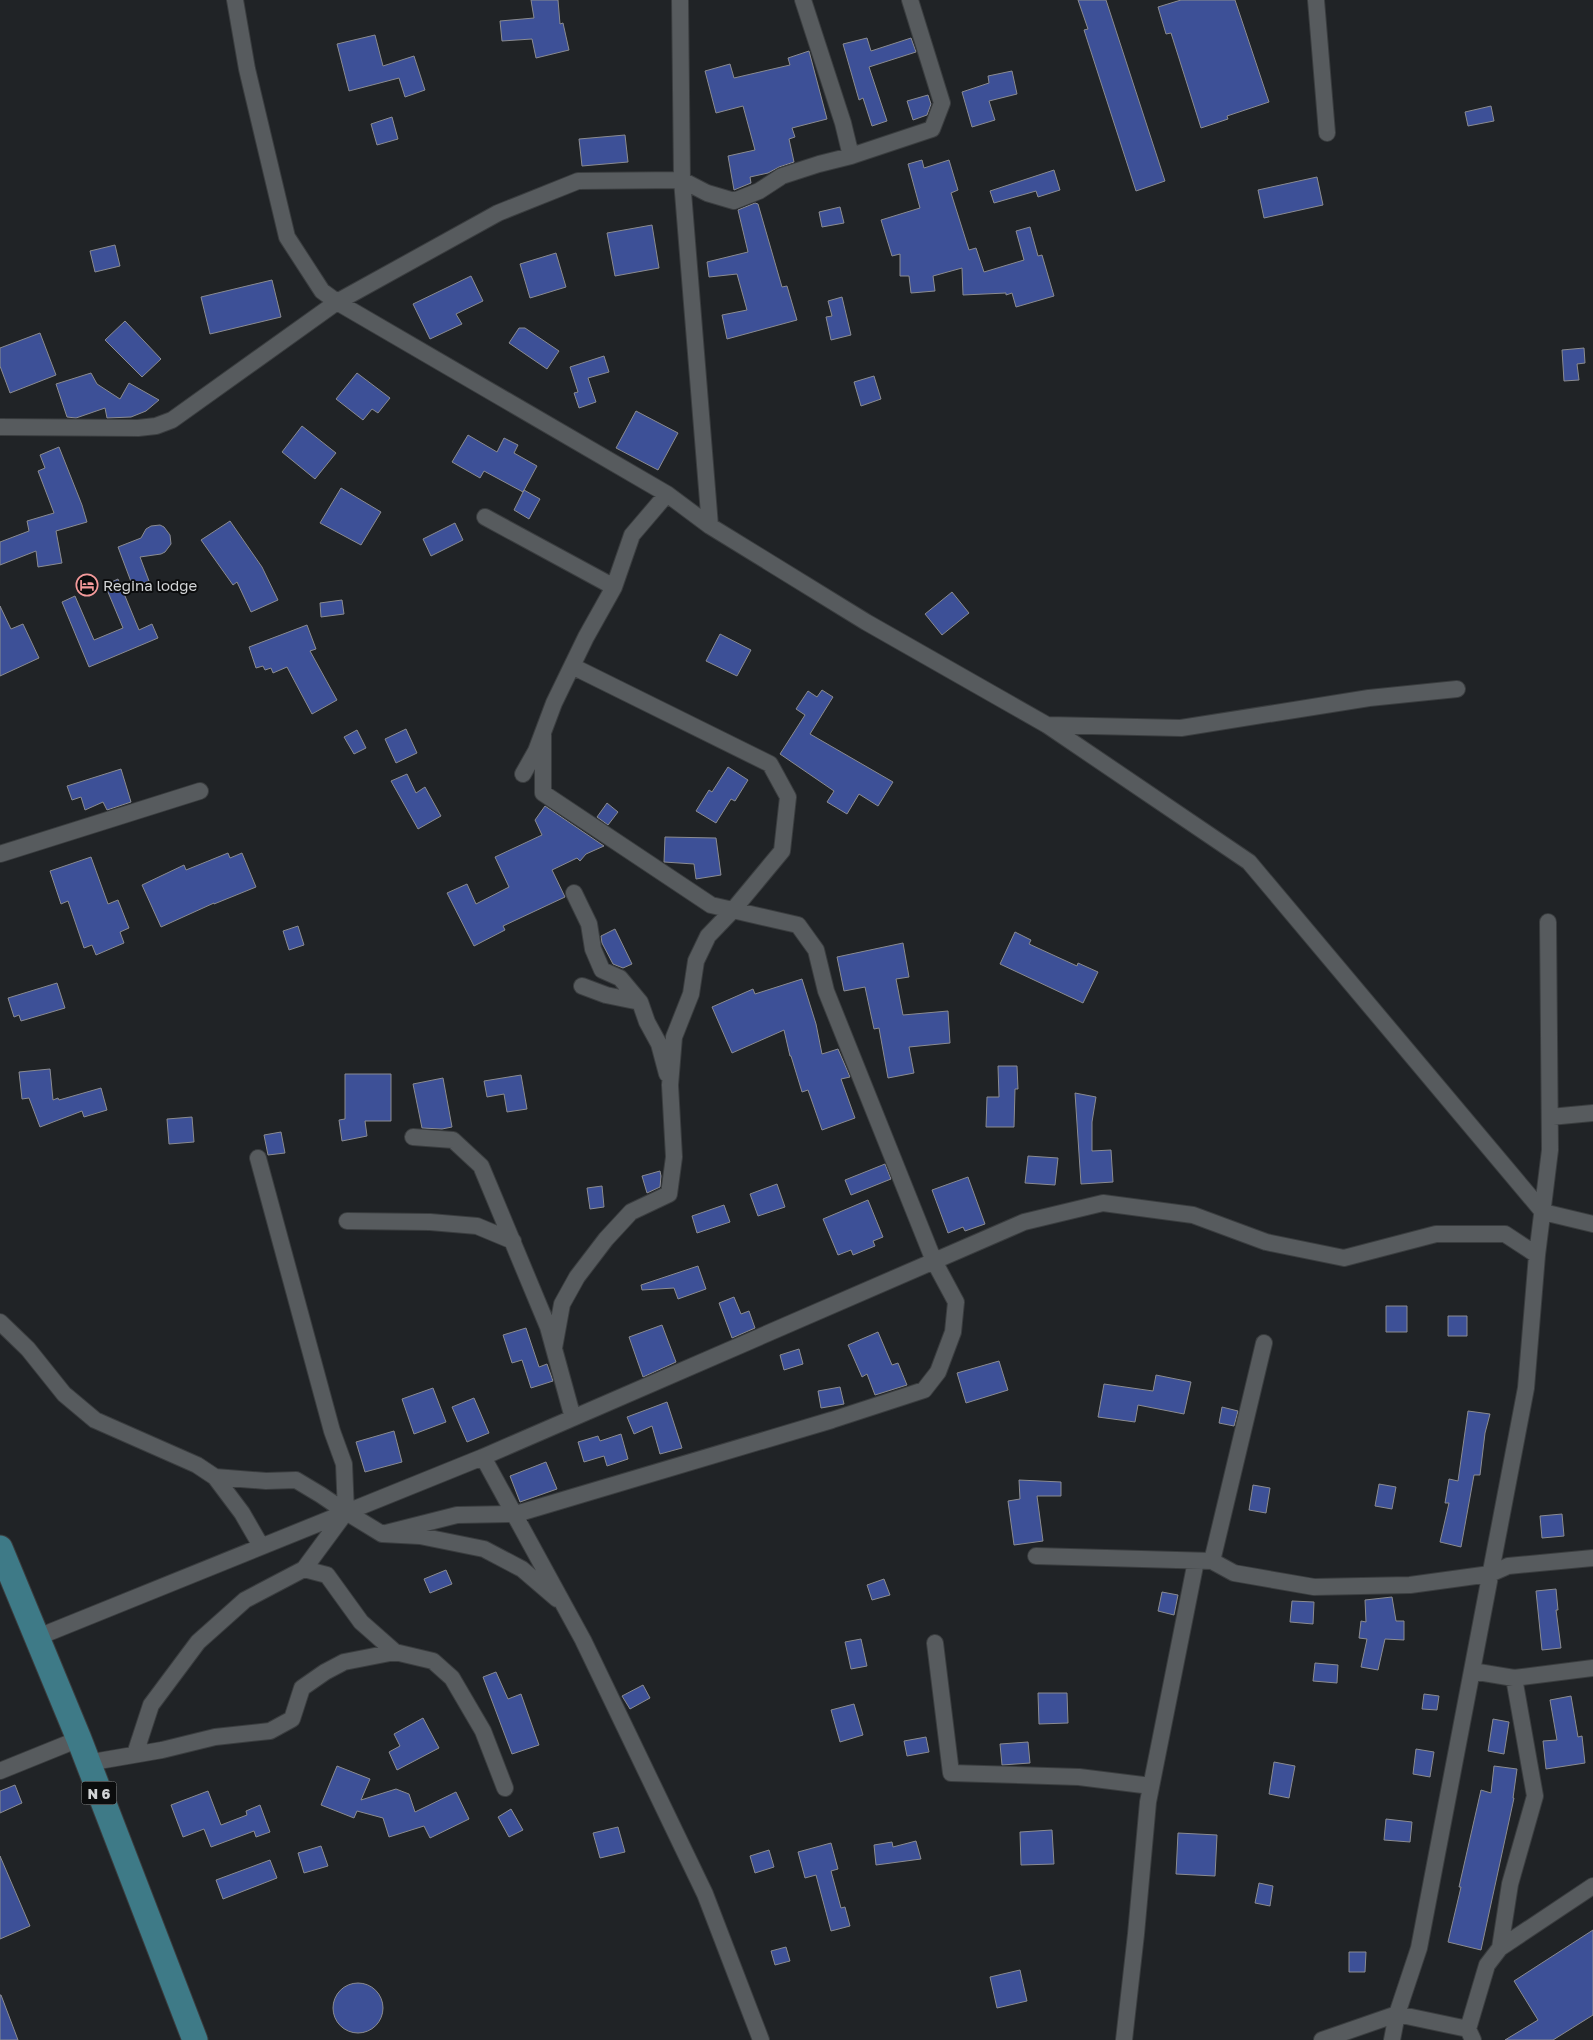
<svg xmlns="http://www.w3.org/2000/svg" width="1593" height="2040" viewBox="0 0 1593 2040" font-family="'Golos Text',sans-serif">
	<rect width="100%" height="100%" fill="#202326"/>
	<path fill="#3d5097" stroke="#8a8b90" d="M 531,0 L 558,0 L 560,24 L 563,23 L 569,50 L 536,58 L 532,39 L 502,41 L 500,21 L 534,18 Z
		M 1078,0 L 1106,0 L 1165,181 L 1136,191 L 1084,30 L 1088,29 Z
		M 1181,0 L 1235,0 L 1269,102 L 1227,116 L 1228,119 L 1201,128 L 1171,33 L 1166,34 L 1158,7 Z
		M 375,35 L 383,66 L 414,56 L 425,90 L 405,97 L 399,78 L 349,91 L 337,44 Z
		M 867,38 L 871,51 L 911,38 L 916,52 L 869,67 L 887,121 L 872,126 L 863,98 L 859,100 L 843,44 Z
		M 809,51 L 827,119 L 792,128 L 795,137 L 789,139 L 794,162 L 779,167 L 768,173 L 750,177 L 751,183 L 734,190 L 728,156 L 755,150 L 743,106 L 716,113 L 705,71 L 730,64 L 734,78 L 790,65 L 788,58 Z
		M 1012,71 L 1017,94 L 989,101 L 995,120 L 972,127 L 962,92 L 989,83 L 988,76 Z
		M 928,95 L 931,104 L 927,115 L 913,120 L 907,101 Z
		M 1491,106 L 1494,121 L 1468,126 L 1465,112 Z
		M 392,117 L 398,139 L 377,145 L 371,124 Z
		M 625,135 L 628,162 L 582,166 L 579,139 Z
		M 922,160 L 924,168 L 949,160 L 958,190 L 951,193 L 969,250 L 976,248 L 984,272 L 1024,260 L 1016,231 L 1030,227 L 1038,256 L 1042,255 L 1054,296 L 1016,307 L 1012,293 L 1006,295 L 1006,293 L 963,295 L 962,268 L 933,276 L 935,291 L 911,293 L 909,276 L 900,276 L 900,254 L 892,256 L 881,220 L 920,208 L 908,164 Z
		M 1054,170 L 1060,190 L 1038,197 L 1036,191 L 994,203 L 990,191 Z
		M 1317,177 L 1323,205 L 1264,218 L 1258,190 Z
		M 755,203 L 758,204 L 782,287 L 787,286 L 797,320 L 727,339 L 722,315 L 747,310 L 737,274 L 709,277 L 707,262 L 748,252 L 738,210 Z
		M 840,207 L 844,223 L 822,227 L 819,212 Z
		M 652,225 L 659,268 L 615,276 L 607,233 Z
		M 115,245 L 120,266 L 95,272 L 90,251 Z
		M 556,253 L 566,287 L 530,298 L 520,264 Z
		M 471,276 L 483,301 L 456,314 L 462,324 L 430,339 L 413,304 Z
		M 272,280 L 281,317 L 210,334 L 201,297 Z
		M 842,297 L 851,335 L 831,340 L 826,317 L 832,316 L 828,301 Z
		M 125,321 L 161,359 L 142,377 L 105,340 Z
		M 519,328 L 525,328 L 559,351 L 547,369 L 509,343 Z
		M 40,333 L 56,375 L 10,393 L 0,366 L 0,348 Z
		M 1584,348 L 1585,363 L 1577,364 L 1579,380 L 1564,381 L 1562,350 Z
		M 604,356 L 609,372 L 588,378 L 596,402 L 579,408 L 574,393 L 578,392 L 570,367 Z
		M 91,373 L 97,384 L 120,399 L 129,383 L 159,400 L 146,411 L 131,417 L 107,418 L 105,408 L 76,418 L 67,417 L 56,384 Z
		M 357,373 L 390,398 L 378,413 L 372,409 L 363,420 L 336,399 Z
		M 874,376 L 881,399 L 861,406 L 854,382 Z
		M 636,411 L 678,433 L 658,470 L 616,448 Z
		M 302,426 L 336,453 L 315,479 L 282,452 Z
		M 468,435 L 497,452 L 504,438 L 518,445 L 514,453 L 537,466 L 523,492 L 484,471 L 480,478 L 452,462 Z
		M 59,447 L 82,505 L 87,522 L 56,531 L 62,563 L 38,567 L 36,551 L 0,565 L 0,542 L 29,531 L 27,521 L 54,513 L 38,471 L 45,468 L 40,455 Z
		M 341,488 L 381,512 L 361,545 L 320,523 Z
		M 524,490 L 540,499 L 529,519 L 514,510 Z
		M 230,521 L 262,567 L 278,600 L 251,612 L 237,582 L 233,585 L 201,540 Z
		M 455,523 L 463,540 L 431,556 L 423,539 Z
		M 160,525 L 164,527 L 170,535 L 171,544 L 165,552 L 161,554 L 140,557 L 149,581 L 133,587 L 118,547 L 141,538 L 146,529 L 151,526 Z
		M 118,579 L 139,630 L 152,624 L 158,638 L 89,667 L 62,602 L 75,596 L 94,640 L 123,628 L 105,585 Z
		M 952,592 L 969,613 L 942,635 L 925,614 Z
		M 342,600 L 344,614 L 321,617 L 320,603 Z
		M 0,606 L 11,629 L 23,624 L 39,658 L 0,676 Z
		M 307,625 L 316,649 L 310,651 L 337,700 L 312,714 L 287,667 L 273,673 L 271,668 L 265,670 L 263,666 L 256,668 L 249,647 Z
		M 720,634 L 751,650 L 737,676 L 706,661 Z
		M 822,690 L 833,697 L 810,734 L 893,782 L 878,806 L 859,794 L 847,814 L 827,802 L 834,791 L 780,754 L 805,715 L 796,709 L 808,691 L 817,697 Z
		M 406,729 L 417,753 L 396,763 L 385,739 Z
		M 357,730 L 366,748 L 354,754 L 344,737 Z
		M 728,767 L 748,780 L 735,801 L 731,799 L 716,823 L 696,811 L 709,790 L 712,792 Z
		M 121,769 L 131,802 L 107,810 L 103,802 L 85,810 L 81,797 L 72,800 L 67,786 Z
		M 407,774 L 416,793 L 425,787 L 441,816 L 418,829 L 391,781 Z
		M 607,803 L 618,812 L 608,825 L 597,817 Z
		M 545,806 L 604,846 L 586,854 L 580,861 L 577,858 L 552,870 L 565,897 L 503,926 L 505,930 L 474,946 L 447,893 L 467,884 L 476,904 L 509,887 L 495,857 L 542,835 L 535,820 Z
		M 665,837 L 716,838 L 721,875 L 696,879 L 694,864 L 664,862 Z
		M 228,853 L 230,858 L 242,853 L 256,887 L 214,904 L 214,903 L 161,927 L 142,885 L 184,865 L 186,870 Z
		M 91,857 L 108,904 L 118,900 L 129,928 L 120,932 L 124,943 L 96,955 L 92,945 L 84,948 L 68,901 L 61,904 L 50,871 Z
		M 298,926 L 304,945 L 289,950 L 283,931 Z
		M 615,929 L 632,964 L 623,968 L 613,964 L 602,943 L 601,936 Z
		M 1015,932 L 1031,940 L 1029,944 L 1077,966 L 1078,963 L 1098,972 L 1083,1003 L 1000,964 Z
		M 903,943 L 909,977 L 896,979 L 903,1015 L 948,1011 L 950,1043 L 909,1047 L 914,1073 L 888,1078 L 879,1028 L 874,1029 L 865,987 L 844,991 L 837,957 Z
		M 802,979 L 816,1024 L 822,1054 L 838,1049 L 850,1077 L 841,1079 L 855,1118 L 822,1130 L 808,1090 L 802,1092 L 791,1056 L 790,1056 L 784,1030 L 732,1053 L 712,1007 L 753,989 L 755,994 Z
		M 57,983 L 65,1008 L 21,1021 L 19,1015 L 14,1017 L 8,998 Z
		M 998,1066 L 1017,1066 L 1018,1089 L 1015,1089 L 1014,1127 L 986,1127 L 987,1097 L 999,1097 Z
		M 50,1069 L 53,1100 L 58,1098 L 59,1100 L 101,1088 L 107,1110 L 84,1117 L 82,1111 L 40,1127 L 29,1098 L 22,1099 L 19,1072 Z
		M 345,1074 L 391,1074 L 391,1121 L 365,1121 L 367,1136 L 342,1141 L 339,1120 L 345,1119 Z
		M 521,1075 L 527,1109 L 507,1112 L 504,1094 L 487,1097 L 484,1081 Z
		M 443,1078 L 452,1127 L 442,1129 L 422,1128 L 413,1084 Z
		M 1075,1093 L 1096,1097 L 1092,1122 L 1092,1151 L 1111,1150 L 1113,1182 L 1081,1184 Z
		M 192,1117 L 194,1142 L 169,1144 L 167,1119 Z
		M 281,1132 L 285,1153 L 268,1155 L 264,1135 Z
		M 1028,1156 L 1058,1158 L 1055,1185 L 1025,1183 Z
		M 885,1164 L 891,1179 L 851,1195 L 845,1180 Z
		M 660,1171 L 661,1176 L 660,1187 L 647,1193 L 642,1176 Z
		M 968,1177 L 985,1224 L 965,1231 L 963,1227 L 948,1233 L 932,1190 Z
		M 777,1184 L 785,1207 L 758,1216 L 750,1194 Z
		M 602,1186 L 604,1207 L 590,1209 L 587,1188 Z
		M 868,1200 L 883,1237 L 873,1241 L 875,1246 L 853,1255 L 851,1250 L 838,1255 L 823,1219 Z
		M 724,1205 L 730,1222 L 697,1233 L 692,1216 Z
		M 698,1266 L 706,1289 L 678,1299 L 674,1288 L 642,1290 L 641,1285 Z
		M 734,1297 L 741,1314 L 749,1311 L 755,1328 L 732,1338 L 719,1303 Z
		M 1386,1306 L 1407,1306 L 1407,1332 L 1386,1332 Z
		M 1448,1316 L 1467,1316 L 1467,1336 L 1448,1336 Z
		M 662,1325 L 676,1362 L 643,1377 L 629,1337 Z
		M 526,1328 L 539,1367 L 547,1364 L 553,1381 L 531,1388 L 522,1360 L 512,1363 L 503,1335 Z
		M 878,1332 L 892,1365 L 898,1363 L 907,1385 L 875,1395 L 867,1374 L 862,1377 L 848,1345 Z
		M 799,1349 L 803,1364 L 784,1370 L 780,1355 Z
		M 999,1361 L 1008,1390 L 966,1403 L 957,1373 Z
		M 1156,1375 L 1191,1382 L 1184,1414 L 1138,1405 L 1135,1422 L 1098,1417 L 1104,1384 L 1153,1391 Z
		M 840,1387 L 844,1404 L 821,1408 L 818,1391 Z
		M 433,1388 L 446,1422 L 414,1434 L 402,1399 Z
		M 474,1398 L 489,1433 L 467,1442 L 452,1407 Z
		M 667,1402 L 682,1448 L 660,1454 L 652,1426 L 634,1434 L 627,1417 Z
		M 1222,1407 L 1238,1411 L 1234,1426 L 1219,1423 Z
		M 1468,1411 L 1490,1414 L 1485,1433 L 1480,1475 L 1474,1475 L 1461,1547 L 1440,1542 L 1449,1503 L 1445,1503 L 1449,1479 L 1458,1481 Z
		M 394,1431 L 402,1462 L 365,1472 L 356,1442 Z
		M 621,1434 L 628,1459 L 607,1466 L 604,1456 L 584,1462 L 578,1442 L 598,1436 L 600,1441 Z
		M 546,1462 L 557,1489 L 520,1502 L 510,1476 Z
		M 1019,1480 L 1061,1482 L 1061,1496 L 1037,1496 L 1043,1541 L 1014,1545 L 1008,1501 L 1020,1499 Z
		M 1379,1484 L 1396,1487 L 1392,1509 L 1375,1506 Z
		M 1253,1485 L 1270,1488 L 1266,1513 L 1249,1510 Z
		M 1562,1514 L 1564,1536 L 1542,1538 L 1540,1516 Z
		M 446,1570 L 452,1584 L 430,1593 L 424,1579 Z
		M 884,1579 L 890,1595 L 872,1600 L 867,1585 Z
		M 1556,1589 L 1558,1610 L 1556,1610 L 1561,1648 L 1542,1650 L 1536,1591 Z
		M 1162,1592 L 1178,1595 L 1174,1615 L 1158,1611 Z
		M 1392,1597 L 1396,1621 L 1404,1621 L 1404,1640 L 1385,1639 L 1378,1670 L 1361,1667 L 1367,1639 L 1359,1638 L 1361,1621 L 1366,1622 L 1365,1600 Z
		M 1292,1601 L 1314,1602 L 1313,1624 L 1290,1622 Z
		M 861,1639 L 867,1666 L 851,1669 L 845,1642 Z
		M 1315,1663 L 1338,1665 L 1337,1683 L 1313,1681 Z
		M 496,1672 L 508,1699 L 521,1694 L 539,1745 L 512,1754 L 483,1677 Z
		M 643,1685 L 650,1698 L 630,1709 L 622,1696 Z
		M 1038,1693 L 1067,1693 L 1068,1723 L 1039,1724 Z
		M 1424,1694 L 1439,1696 L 1437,1710 L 1422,1709 Z
		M 1571,1696 L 1578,1737 L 1582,1736 L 1585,1763 L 1546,1769 L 1543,1741 L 1557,1740 L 1550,1700 Z
		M 854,1704 L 863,1735 L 840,1742 L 831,1710 Z
		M 423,1718 L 439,1748 L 397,1770 L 389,1752 L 400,1746 L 394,1734 Z
		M 1493,1719 L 1509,1722 L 1504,1754 L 1488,1751 Z
		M 926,1737 L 929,1752 L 907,1756 L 904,1741 Z
		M 1028,1742 L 1030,1763 L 1002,1765 L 1000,1744 Z
		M 1416,1749 L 1434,1752 L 1430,1777 L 1413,1774 Z
		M 1274,1762 L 1295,1766 L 1289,1798 L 1269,1794 Z
		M 337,1766 L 370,1779 L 361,1800 L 396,1789 L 409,1794 L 415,1812 L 456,1792 L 469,1819 L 430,1838 L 424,1826 L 389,1837 L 383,1818 L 357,1811 L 354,1818 L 321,1805 Z
		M 1494,1766 L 1517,1769 L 1513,1798 L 1514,1798 L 1481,1950 L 1448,1942 L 1461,1887 L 1459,1887 L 1481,1790 L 1491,1793 Z
		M 15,1785 L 22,1803 L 0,1813 L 0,1791 Z
		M 208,1791 L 221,1825 L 247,1815 L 246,1811 L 260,1805 L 270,1832 L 256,1837 L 254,1831 L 211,1847 L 204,1829 L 183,1837 L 171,1805 Z
		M 511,1809 L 523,1830 L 509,1837 L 498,1817 Z
		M 1386,1819 L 1412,1822 L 1410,1842 L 1384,1840 Z
		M 618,1827 L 625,1852 L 600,1858 L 593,1833 Z
		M 1052,1830 L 1054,1864 L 1021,1865 L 1020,1832 Z
		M 1178,1833 L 1217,1835 L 1215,1876 L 1176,1874 Z
		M 916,1841 L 921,1859 L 876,1865 L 874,1845 L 892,1842 L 893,1847 Z
		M 831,1843 L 838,1869 L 831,1871 L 841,1908 L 845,1907 L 850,1926 L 831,1931 L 816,1875 L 805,1878 L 798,1852 Z
		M 321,1846 L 328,1866 L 304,1873 L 298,1853 Z
		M 769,1850 L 774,1867 L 755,1873 L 750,1856 Z
		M 0,1856 L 30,1926 L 0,1939 Z
		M 270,1860 L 277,1878 L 223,1899 L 216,1880 Z
		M 1259,1883 L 1273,1886 L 1270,1906 L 1255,1903 Z
		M 1593,1930 L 1593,2015 L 1553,2040 L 1505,2040 L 1538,2020 L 1514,1981 Z
		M 786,1947 L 790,1961 L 775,1965 L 771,1951 Z
		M 1349,1952 L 1366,1952 L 1365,1972 L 1349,1972 Z
		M 1020,1970 L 1027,2001 L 997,2008 L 990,1977 Z
		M333 2008a25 25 0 1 1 50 0a25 25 0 1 1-50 0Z
		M 0,1995 L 1,1995 L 18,2040 L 0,2040 Z"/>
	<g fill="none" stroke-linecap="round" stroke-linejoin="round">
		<g stroke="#3a3d3f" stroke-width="18">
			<path id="street" d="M 235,0 L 247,69 L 287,237 L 322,291 L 337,302 L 667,494 L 710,526 L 866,622 L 1047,725 L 1181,728 L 1369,698 L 1457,689
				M 680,0 L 682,180 L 710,526
				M 803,0 L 843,123 L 851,156
				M 1316,0 L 1327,133
				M 0,427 L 138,428 L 156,426 L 172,420 L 337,302 L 498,213 L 578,181 L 682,180 L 707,193 L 734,201 L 759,191 L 782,176 L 819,164 L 851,156 L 932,129 L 942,103 L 910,0
				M 485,517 L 614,587
				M 1047,725 L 1249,862 L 1543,1212 L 1593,1224
				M 523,774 L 536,751 L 554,703 L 586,637 L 614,587 L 632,535 L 667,494
				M 0,854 L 200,791
				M 574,893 L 589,924 L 593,949 L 602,970 L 620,978 L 640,1002
				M 582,986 L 606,995 L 640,1002 L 647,1022 L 659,1044 L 667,1074
				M 1550,1117 L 1593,1113
				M 413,1137 L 453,1140 L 481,1166 L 548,1327 L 573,1418
				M 258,1158 L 332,1431 L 344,1464 L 346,1512
				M 347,1221 L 430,1222 L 477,1226 L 513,1241
				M 1537,1255 L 1550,1150 L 1548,922
				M 0,1322 L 28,1349 L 64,1394 L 95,1420 L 197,1465 L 215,1477 L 242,1513 L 261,1546
				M 554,1348 L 562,1304 L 577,1277 L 606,1239 L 631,1212 L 669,1194 L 674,1157 L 670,1085 L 674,1037 L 691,994 L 696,961 L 708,936 L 733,910 L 782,851 L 788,797 L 770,764 L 572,666
				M 483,1457 L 583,1640 L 705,1894 L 761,2040
				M 215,1477 L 266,1481 L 296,1480 L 321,1495 L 346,1512
				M 382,1534 L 457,1515 L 516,1514 L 832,1420 L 924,1390 L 938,1372 L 953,1332 L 956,1302 L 934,1261 L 826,991 L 816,950 L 798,925 L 711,905 L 543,793 L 543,733
				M 1036,1556 L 1212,1561 L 1234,1573 L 1314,1587 L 1410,1585 L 1490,1574 L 1508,1566 L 1593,1558
				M 1212,1561 L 1264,1343
				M 304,1569 L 346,1512 L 382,1534 L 420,1536 L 484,1549 L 522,1569 L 557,1599
				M 38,1637 L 483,1457 L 1024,1222 L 1103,1203 L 1193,1215 L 1266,1242 L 1344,1258 L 1436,1234 L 1505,1234 L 1537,1255 L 1526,1388 L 1419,1948 L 1397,2014 L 1392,2040
				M 935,1643 L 951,1773 L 1079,1777 L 1151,1786
				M 1472,1671 L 1514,1678 L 1593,1668
				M 135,1754 L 151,1705 L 198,1642 L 245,1600 L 304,1569 L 327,1575 L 361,1622 L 395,1652
				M 87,1763 L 162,1750 L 215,1737 L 270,1731 L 292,1719 L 302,1688 L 325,1672 L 344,1662 L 395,1652 L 433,1661 L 452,1678 L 483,1731 L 505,1788
				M 0,1771 L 79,1739
				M 1500,1948 L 1510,1884 L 1535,1796 L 1514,1678
				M 1468,2029 L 1487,1965 L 1500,1948 L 1593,1886
				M 1124,2040 L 1136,1934 L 1148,1802 L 1196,1561
				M 1322,2040 L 1397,2014 L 1468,2029 L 1473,2040"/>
		</g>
		<g stroke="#3a3d3f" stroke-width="27">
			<path id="primary" d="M 0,1548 L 79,1739 L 195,2040"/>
		</g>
		<use href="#street" stroke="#575b5e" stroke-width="16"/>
		<use href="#primary" stroke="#3e7a87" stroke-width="25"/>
	</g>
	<defs>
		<g id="hotel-ring" transform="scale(1.125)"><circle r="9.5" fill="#0b0c0d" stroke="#f59b9c" stroke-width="1.5"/><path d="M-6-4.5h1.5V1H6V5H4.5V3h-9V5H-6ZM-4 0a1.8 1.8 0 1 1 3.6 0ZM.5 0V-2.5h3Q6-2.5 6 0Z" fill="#f59b9c"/></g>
	</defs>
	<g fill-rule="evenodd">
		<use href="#hotel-ring" x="87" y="585"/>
	</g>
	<g text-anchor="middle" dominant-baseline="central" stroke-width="4" stroke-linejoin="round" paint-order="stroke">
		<rect fill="#0b0c0d" stroke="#96989a" stroke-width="1" x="81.5" y="1781.5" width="35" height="23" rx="4"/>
		<g font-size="14" font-weight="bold" fill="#d2d4d6">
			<text x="99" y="1793">N 6</text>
		</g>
		<g font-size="15" fill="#d2d4d6" stroke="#0b0c0d" text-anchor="start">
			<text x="103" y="585">Regina lodge</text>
		</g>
	</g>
</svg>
